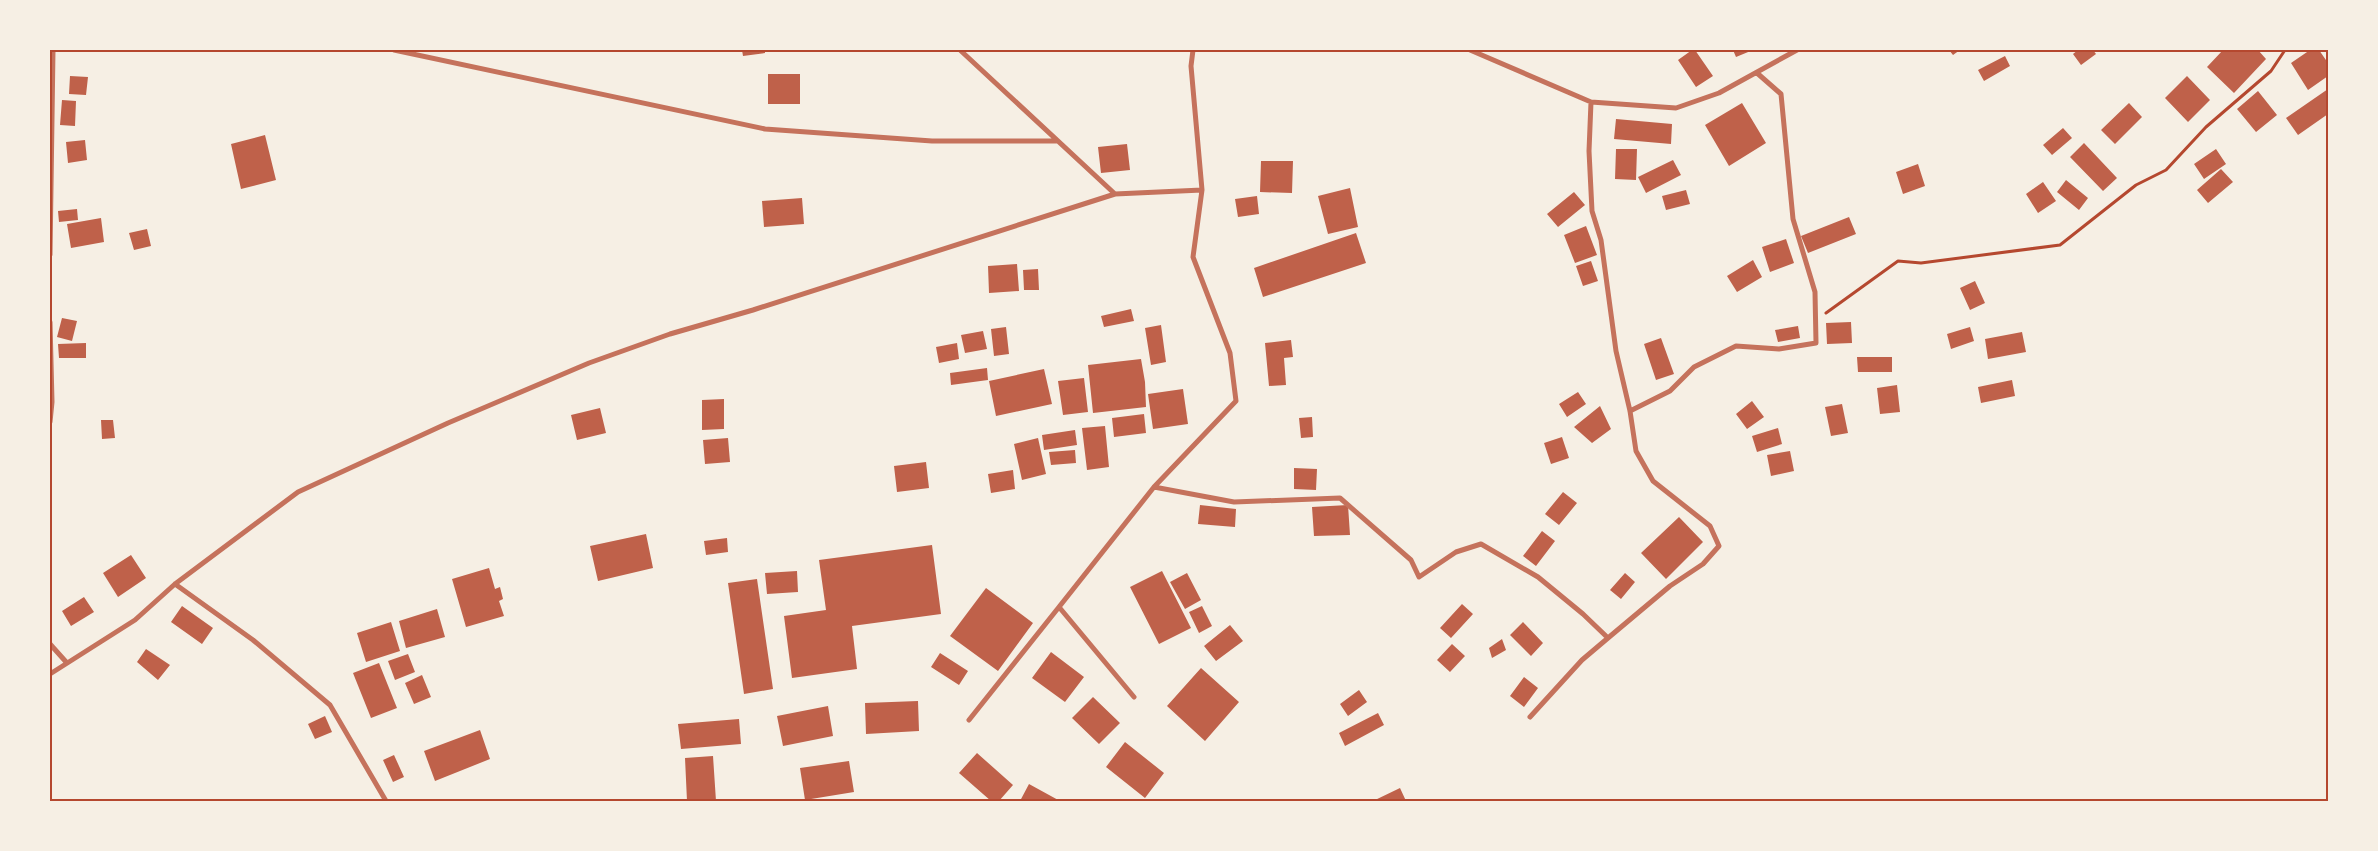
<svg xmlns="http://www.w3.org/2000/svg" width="2378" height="851" viewBox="0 0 2378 851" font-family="'Crimson Pro',serif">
	<rect width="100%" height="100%" fill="#f6efe4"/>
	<path fill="#bf614a" d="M 742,50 L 765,50 L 765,53 L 743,56 Z
		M 1692,50 L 1695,50 L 1713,76 L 1696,87 L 1678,60 Z
		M 1733,50 L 1753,50 L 1736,57 Z
		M 1949,50 L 1960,50 L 1953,55 Z
		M 2078,50 L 2093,50 L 2096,54 L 2081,65 L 2073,54 Z
		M 2223,50 L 2258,50 L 2266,59 L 2234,93 L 2207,67 Z
		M 2310,50 L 2319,50 L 2328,63 L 2328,76 L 2308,90 L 2291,63 Z
		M 2005,56 L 2010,66 L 1984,81 L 1978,70 Z
		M 768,74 L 800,74 L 800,104 L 768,104 Z
		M 70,76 L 88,77 L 86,95 L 69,94 Z
		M 2187,76 L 2210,100 L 2188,122 L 2165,98 Z
		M 2328,89 L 2328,114 L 2298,135 L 2286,118 Z
		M 2258,91 L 2277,115 L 2256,132 L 2237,109 Z
		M 62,100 L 76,101 L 75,126 L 60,125 Z
		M 1742,103 L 1766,143 L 1729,166 L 1705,125 Z
		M 2129,103 L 2142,117 L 2115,144 L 2101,130 Z
		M 1616,119 L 1672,124 L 1671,144 L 1614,139 Z
		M 2063,128 L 2072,138 L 2052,155 L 2043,145 Z
		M 265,135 L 276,180 L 241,189 L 231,144 Z
		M 85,140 L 87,160 L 68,163 L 66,142 Z
		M 2084,143 L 2117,178 L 2103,191 L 2070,157 Z
		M 1127,144 L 1130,170 L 1101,173 L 1098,147 Z
		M 1616,149 L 1637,149 L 1636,180 L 1615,179 Z
		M 2216,149 L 2226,164 L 2204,179 L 2194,164 Z
		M 1673,160 L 1681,175 L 1646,193 L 1638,177 Z
		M 1261,161 L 1293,161 L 1292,193 L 1260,192 Z
		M 1918,164 L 1925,186 L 1903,194 L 1896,172 Z
		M 2221,169 L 2233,182 L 2208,203 L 2197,190 Z
		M 2066,180 L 2088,198 L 2079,210 L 2057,192 Z
		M 2043,182 L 2056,201 L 2038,213 L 2026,194 Z
		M 1350,188 L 1358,227 L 1328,234 L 1318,196 Z
		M 1686,190 L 1690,204 L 1666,210 L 1662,196 Z
		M 1574,192 L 1585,205 L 1558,227 L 1547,214 Z
		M 1257,196 L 1259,214 L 1238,217 L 1235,199 Z
		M 802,198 L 804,224 L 764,227 L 762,201 Z
		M 77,209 L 78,220 L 59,222 L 58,211 Z
		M 1849,217 L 1856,234 L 1808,253 L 1801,236 Z
		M 101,218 L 104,242 L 71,248 L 67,224 Z
		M 1586,226 L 1597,255 L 1575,263 L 1564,235 Z
		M 147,229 L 151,246 L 134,250 L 129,233 Z
		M 1356,233 L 1366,263 L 1263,297 L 1254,268 Z
		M 1786,239 L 1794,263 L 1770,272 L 1762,247 Z
		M 1753,260 L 1762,277 L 1737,292 L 1727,276 Z
		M 1591,261 L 1598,281 L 1583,286 L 1576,266 Z
		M 1017,264 L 1019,291 L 989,293 L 988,266 Z
		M 1038,269 L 1039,290 L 1024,290 L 1023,270 Z
		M 1975,281 L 1985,303 L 1970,310 L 1960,288 Z
		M 1131,309 L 1134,321 L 1104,327 L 1101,316 Z
		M 62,318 L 77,321 L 72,341 L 57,337 Z
		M 1851,322 L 1852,343 L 1827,344 L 1826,323 Z
		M 1161,325 L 1166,362 L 1151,365 L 1145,328 Z
		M 1798,326 L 1800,338 L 1778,342 L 1775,330 Z
		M 1006,327 L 1009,354 L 994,356 L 991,329 Z
		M 1970,327 L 1974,341 L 1951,349 L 1947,334 Z
		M 983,331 L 987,349 L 965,353 L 961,335 Z
		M 2022,332 L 2026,352 L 1988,359 L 1985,339 Z
		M 1661,338 L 1674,374 L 1656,380 L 1644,344 Z
		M 1291,340 L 1293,357 L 1284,358 L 1286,385 L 1269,386 L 1265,343 Z
		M 86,343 L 86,358 L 59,358 L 58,344 Z
		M 957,343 L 959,359 L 939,363 L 936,347 Z
		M 1857,357 L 1892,357 L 1892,372 L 1858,372 Z
		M 1141,359 L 1145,382 L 1146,407 L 1093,413 L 1088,365 Z
		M 987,368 L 988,380 L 951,385 L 950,373 Z
		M 1044,369 L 1052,404 L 996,416 L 989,381 Z
		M 1084,378 L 1088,412 L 1063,415 L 1058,381 Z
		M 2012,380 L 2015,396 L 1981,403 L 1978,387 Z
		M 1897,385 L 1900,412 L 1880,414 L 1877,388 Z
		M 1183,389 L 1188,424 L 1153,429 L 1148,394 Z
		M 1578,392 L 1586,404 L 1567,417 L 1559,404 Z
		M 724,399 L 724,429 L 702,430 L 702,400 Z
		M 1752,401 L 1764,417 L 1747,429 L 1736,414 Z
		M 1842,404 L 1848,433 L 1831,436 L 1825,407 Z
		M 1600,406 L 1611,429 L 1592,443 L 1574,427 Z
		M 600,408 L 606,433 L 577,440 L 571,415 Z
		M 1144,414 L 1146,433 L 1114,437 L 1112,418 Z
		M 1312,417 L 1313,437 L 1301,438 L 1299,418 Z
		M 101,420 L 113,420 L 115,438 L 102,439 Z
		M 1105,426 L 1109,467 L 1087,470 L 1082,428 Z
		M 1778,428 L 1782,444 L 1757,452 L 1752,436 Z
		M 1075,430 L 1077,445 L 1044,450 L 1042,435 Z
		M 1562,437 L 1569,458 L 1551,464 L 1544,443 Z
		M 728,438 L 730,462 L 705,464 L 703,440 Z
		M 1038,438 L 1046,474 L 1022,480 L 1014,444 Z
		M 1075,450 L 1076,463 L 1051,465 L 1049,452 Z
		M 1790,451 L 1794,471 L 1771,476 L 1767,455 Z
		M 926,462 L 929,488 L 897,492 L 894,466 Z
		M 1294,468 L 1317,469 L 1316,490 L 1294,489 Z
		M 1013,470 L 1015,489 L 991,493 L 988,474 Z
		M 1563,492 L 1577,503 L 1559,525 L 1545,514 Z
		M 1200,505 L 1236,509 L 1235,527 L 1198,524 Z
		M 1348,505 L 1350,535 L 1314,536 L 1312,507 Z
		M 1679,517 L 1703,542 L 1666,579 L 1641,553 Z
		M 1542,531 L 1555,541 L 1536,566 L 1523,556 Z
		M 646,534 L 653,568 L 598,581 L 590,546 Z
		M 727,538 L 728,552 L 706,555 L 704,541 Z
		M 932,545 L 941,614 L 852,626 L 857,669 L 792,678 L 784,616 L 826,610 L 819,560 Z
		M 131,555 L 146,578 L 118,597 L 103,573 Z
		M 489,568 L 495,589 L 500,587 L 503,599 L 499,601 L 504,616 L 466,627 L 452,579 Z
		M 797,571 L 798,592 L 767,594 L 765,573 Z
		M 1162,571 L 1191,628 L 1159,644 L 1130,587 Z
		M 1187,573 L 1201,600 L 1185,609 L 1170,582 Z
		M 1625,573 L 1635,582 L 1621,599 L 1610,590 Z
		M 757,579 L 773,689 L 744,694 L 728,583 Z
		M 986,588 L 1033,623 L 998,671 L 950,636 Z
		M 84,597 L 94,612 L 71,626 L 62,611 Z
		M 1462,604 L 1473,614 L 1451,638 L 1440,628 Z
		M 182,606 L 213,628 L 202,644 L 171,622 Z
		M 1202,606 L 1212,626 L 1199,633 L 1189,612 Z
		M 437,609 L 445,637 L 406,648 L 399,621 Z
		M 391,622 L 400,651 L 366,662 L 357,633 Z
		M 1523,622 L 1543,643 L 1531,656 L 1510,635 Z
		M 1230,625 L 1243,641 L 1216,661 L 1204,646 Z
		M 1502,639 L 1506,650 L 1492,658 L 1489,648 Z
		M 1452,644 L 1465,656 L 1450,672 L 1437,660 Z
		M 146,649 L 170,665 L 158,680 L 137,662 Z
		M 1051,652 L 1084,677 L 1065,702 L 1032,678 Z
		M 940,653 L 968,671 L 959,685 L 931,667 Z
		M 408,654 L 415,672 L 395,680 L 388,661 Z
		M 379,663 L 397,708 L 371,718 L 353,673 Z
		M 1201,668 L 1239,702 L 1205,741 L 1167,706 Z
		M 422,675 L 431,697 L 414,704 L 405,683 Z
		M 1524,677 L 1538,688 L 1524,707 L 1510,696 Z
		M 1359,690 L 1367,702 L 1348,716 L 1340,704 Z
		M 1093,697 L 1120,723 L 1099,744 L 1072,718 Z
		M 918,701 L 919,731 L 866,734 L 865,703 Z
		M 828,706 L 833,736 L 783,746 L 777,716 Z
		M 1378,713 L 1384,725 L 1345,746 L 1339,733 Z
		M 325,716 L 332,732 L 315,739 L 308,724 Z
		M 739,719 L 741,744 L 681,749 L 678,724 Z
		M 480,730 L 490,759 L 435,781 L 424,751 Z
		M 1125,742 L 1164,773 L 1145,798 L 1106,767 Z
		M 977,753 L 1013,785 L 999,801 L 991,801 L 959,773 Z
		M 394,755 L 404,777 L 393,782 L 383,760 Z
		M 713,756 L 716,801 L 687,801 L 685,758 Z
		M 849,761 L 854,792 L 805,800 L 800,768 Z
		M 1029,784 L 1060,801 L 1020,801 Z
		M 1400,788 L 1406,801 L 1373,801 Z"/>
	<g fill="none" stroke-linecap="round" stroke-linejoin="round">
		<path stroke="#b5482f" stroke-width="3" d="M 1826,313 L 1898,261 L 1921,263 L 2060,245 L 2136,185 L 2166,170 L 2206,127 L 2271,71 L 2285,50"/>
		<path stroke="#c5725c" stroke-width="5" d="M 394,50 L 765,129 L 932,141 L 1058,141
			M 960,50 L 1115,194
			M 1470,50 L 1591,102 L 1676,108 L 1719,93 L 1797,50
			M 1591,102 L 1589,151 L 1592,211 L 1601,240 L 1616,351 L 1630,411 L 1636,451 L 1653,481 L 1710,526 L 1719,546 L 1703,564 L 1670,586 L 1608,638
			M 50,255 L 53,50
			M 50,322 L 52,402 L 50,422
			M 1630,411 L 1670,391 L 1694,367 L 1736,346 L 1779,349 L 1816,343 L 1815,292 L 1793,219 L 1781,94 L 1757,73
			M 1154,487 L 1234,502 L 1340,498 L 1411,560 L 1419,577 L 1456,552 L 1481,544 L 1538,577 L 1583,614 L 1608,638 L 1582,660 L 1530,717
			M 175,584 L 253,640 L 330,705 L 386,801
			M 50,644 L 67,663
			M 50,674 L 135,620 L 175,584 L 298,492 L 448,423 L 589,363 L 670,334 L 753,310 L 1115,194 L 1202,190
			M 1134,697 L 1059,607 L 1154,487 L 1236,401 L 1230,353 L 1193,257 L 1202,190 L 1191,66 L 1193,50
			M 969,720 L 1059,607"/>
	</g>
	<rect width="2378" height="851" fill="none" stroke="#f6efe4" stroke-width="102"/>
	<rect x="51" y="51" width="2276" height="749" fill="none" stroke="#b5482f" stroke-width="2"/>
</svg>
